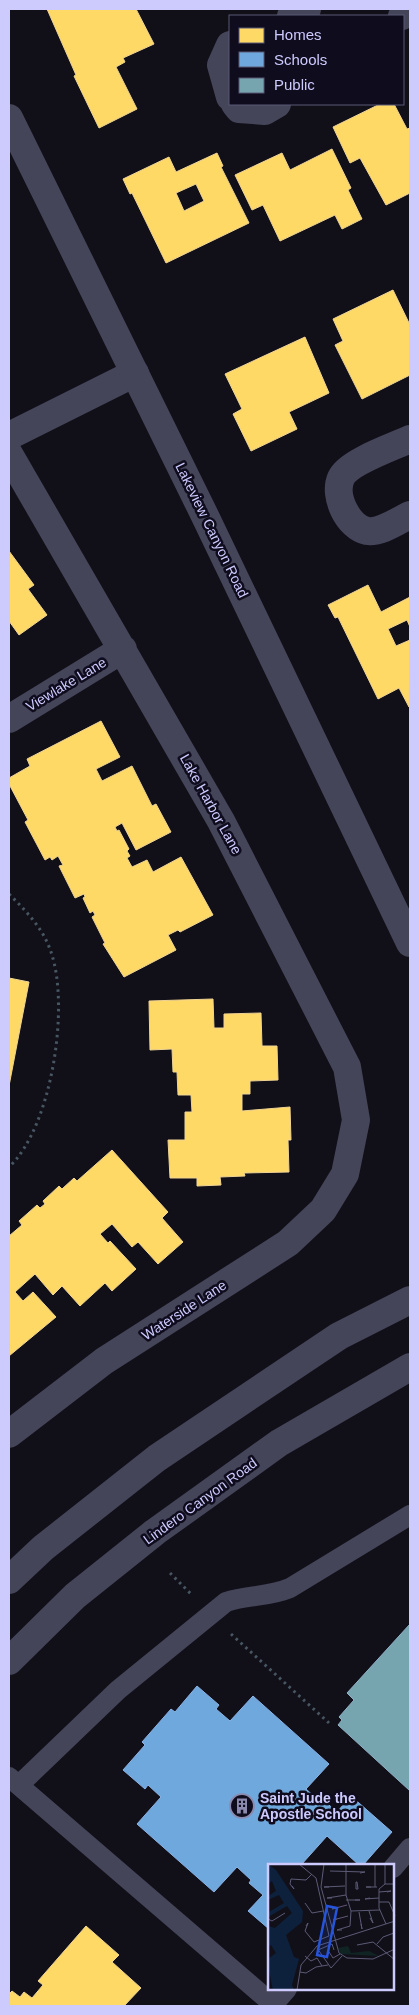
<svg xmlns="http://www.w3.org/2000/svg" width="419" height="2015" viewBox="0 0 419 2015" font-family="Arial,sans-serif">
	<rect width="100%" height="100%" fill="#111019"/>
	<path fill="#ffd966" stroke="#f0d494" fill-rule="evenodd" d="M 47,9 L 136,9 L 154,44 L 123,58 L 125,62 L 116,67 L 137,109 L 99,128 L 74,76 L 76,75 Z
		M 380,104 L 394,104 L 407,129 L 410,128 L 410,193 L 386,205 L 360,158 L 350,163 L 333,127 Z
		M 332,149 L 351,188 L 348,190 L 362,219 L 342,229 L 335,215 L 280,241 L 263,205 L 252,210 L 235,175 L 282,153 L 290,170 Z
		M 217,153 L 223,166 L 221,167 L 249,223 L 166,263 L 132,193 L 130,194 L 123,179 L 169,157 L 176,172 ZM 196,184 L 204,201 L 184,211 L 176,193 Z
		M 393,290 L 410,325 L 410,375 L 362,399 L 335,345 L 343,341 L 333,319 Z
		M 305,337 L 329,393 L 289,412 L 297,429 L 251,451 L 233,414 L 242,409 L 225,374 Z
		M 9,551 L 34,585 L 28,589 L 47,615 L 19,635 L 9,621 Z
		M 368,585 L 381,612 L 410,597 L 410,627 L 407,620 L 388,629 L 396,646 L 410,640 L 409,707 L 399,688 L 378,699 L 338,617 L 335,618 L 328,605 Z
		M 101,721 L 120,757 L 96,769 L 102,781 L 132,766 L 152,806 L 156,804 L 171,832 L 136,850 L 122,823 L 115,827 L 117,831 L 119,830 L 129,849 L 127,851 L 130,856 L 127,858 L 132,867 L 147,860 L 153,872 L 181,857 L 213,915 L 180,932 L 178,930 L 168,935 L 176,950 L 124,977 L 103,944 L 105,943 L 92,917 L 95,915 L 93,911 L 90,913 L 83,898 L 85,897 L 84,894 L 75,898 L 59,866 L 63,865 L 58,856 L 52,860 L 50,857 L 45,860 L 25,822 L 28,820 L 9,784 L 9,778 L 30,766 L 27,759 Z
		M 9,978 L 29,982 L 9,1086 Z
		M 213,999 L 214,1028 L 224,1028 L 224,1014 L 261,1013 L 262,1046 L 277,1046 L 278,1080 L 250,1081 L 250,1094 L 242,1094 L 242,1111 L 290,1107 L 291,1140 L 288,1140 L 289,1172 L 244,1173 L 245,1176 L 220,1177 L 221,1185 L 197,1186 L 197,1178 L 170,1178 L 168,1140 L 185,1140 L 185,1112 L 192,1112 L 191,1095 L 178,1095 L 177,1072 L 173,1072 L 172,1049 L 150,1050 L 149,1001 Z
		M 112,1150 L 168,1212 L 162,1218 L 183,1242 L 158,1264 L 138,1242 L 132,1247 L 112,1224 L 100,1234 L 108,1243 L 110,1241 L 136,1269 L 112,1291 L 105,1283 L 80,1306 L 62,1286 L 53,1295 L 35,1274 L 15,1292 L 23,1301 L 33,1292 L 56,1317 L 9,1356 L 9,1236 L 22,1225 L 19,1221 L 37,1205 L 40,1208 L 45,1204 L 43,1201 L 59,1186 L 62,1189 L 74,1178 L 77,1181 Z
		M 86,1926 L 119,1955 L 112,1962 L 141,1988 L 124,2006 L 9,2006 L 9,1994 L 12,1991 L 20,1997 L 24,1992 L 32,1998 L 43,1985 L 38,1981 Z"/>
	<path fill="#6fa8dc" stroke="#8bb2e6" d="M 197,1686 L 219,1705 L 216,1709 L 230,1721 L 253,1696 L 329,1764 L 306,1789 L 319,1801 L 321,1798 L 337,1812 L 351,1796 L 392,1832 L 363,1865 L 359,1865 L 327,1836 L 301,1865 L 269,1865 L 269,1929 L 248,1911 L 263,1895 L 249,1883 L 251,1880 L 237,1867 L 214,1892 L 137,1824 L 161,1797 L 148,1785 L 145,1789 L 123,1770 L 145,1745 L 142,1742 L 171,1709 L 175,1712 Z"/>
	<path fill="#76a5af" stroke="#90b0c7" d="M 410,1624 L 410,1788 L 409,1790 L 338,1725 L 342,1720 L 339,1717 L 354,1700 L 347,1693 Z"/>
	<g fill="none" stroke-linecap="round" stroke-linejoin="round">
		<path stroke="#475661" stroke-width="3" stroke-dasharray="2.5 4" stroke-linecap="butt" d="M 9,894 C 26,911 43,928 51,952 C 70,1006 52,1127 9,1167
			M 170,1573 L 191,1594
			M 231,1634 L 329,1723"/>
		<path stroke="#45455a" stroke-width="20" d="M 9,1777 L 275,2006
			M 19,1785 L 118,1690 L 226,1602 C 247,1595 269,1597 290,1588 L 410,1515
			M 393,1868 L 410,1848
			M 273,2005 L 287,1989"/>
		<path stroke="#45455a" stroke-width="28" d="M 291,16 L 307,9
			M 402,16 L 408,9
			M 230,45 L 221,65 L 230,97
			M 235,104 L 239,109 L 265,111 L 277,104
			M 9,436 L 135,373
			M 410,439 C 393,447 348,462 341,478 C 333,496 348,527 367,531 C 381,533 399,520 410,515
			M 9,454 L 221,821 L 347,1067 L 356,1120 L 345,1174 L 323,1210 L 288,1243 L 104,1361 L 9,1434
			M 9,719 L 123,649"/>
		<path stroke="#45455a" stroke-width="28" d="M 9,118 L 205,516 L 410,943
			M 9,1580 L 43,1548 L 157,1458 L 339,1336 L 410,1300
			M 9,1661 L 75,1596 L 155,1532 L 279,1443 L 410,1367"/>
	</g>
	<defs>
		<g id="building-ring" transform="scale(1.25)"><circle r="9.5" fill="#0e0c1d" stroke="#8b89ae" stroke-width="1.5"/><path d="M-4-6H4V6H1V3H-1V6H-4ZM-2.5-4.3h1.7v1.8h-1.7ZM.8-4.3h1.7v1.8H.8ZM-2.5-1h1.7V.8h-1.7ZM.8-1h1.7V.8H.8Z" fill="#8b89ae"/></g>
	</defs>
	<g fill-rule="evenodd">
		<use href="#building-ring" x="242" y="1806"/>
	</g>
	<g text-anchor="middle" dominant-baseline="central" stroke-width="5" stroke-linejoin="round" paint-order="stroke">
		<g font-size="14" fill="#cdcafe" stroke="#0e0c1d">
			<text transform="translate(212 530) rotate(64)">Lakeview Canyon Road</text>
			<text transform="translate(66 684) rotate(-31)">Viewlake Lane</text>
			<text transform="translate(211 804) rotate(61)">Lake Harbor Lane</text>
			<text transform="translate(184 1310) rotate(-33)">Waterside Lane</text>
			<text transform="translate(200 1501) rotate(-36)">Lindero Canyon Road</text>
		</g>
		<g font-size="14" font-weight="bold" fill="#cdcafe" stroke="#0e0c1d" text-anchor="start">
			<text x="260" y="1798">Saint Jude the<tspan x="260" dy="16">Apostle School</tspan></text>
		</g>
	</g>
	<g transform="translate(268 1864)">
		<rect width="126" height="126" fill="#111019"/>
		<path d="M 80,82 L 83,89 L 101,87 L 111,92 L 73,90 L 70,84 Z" fill="#0f2423"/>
		<path d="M 0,0 L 8,6 L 35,47 L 34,58 L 18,71 L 26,93 L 31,95 L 24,121 L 26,126 L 5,126 L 0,102 L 0,95 L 8,89 L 3,81 L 0,83 L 0,62 L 7,64 L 24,49 L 19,42 L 0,53 L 1,48 L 16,39 L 11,31 L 0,36 L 0,32 L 8,27 L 4,17 L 0,20 Z" fill="#0d213d"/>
		<path fill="none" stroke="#5c5a75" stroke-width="1" d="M 31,0 L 48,14 L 61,72 L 46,78 L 37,67 L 40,59 L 38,62M 56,0 L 53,23 L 71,89 L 79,94 L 105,95 L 127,85M 78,0 L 78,31 L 83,47M 117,0 L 117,20M 62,7 L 97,8 L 92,9M 88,18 L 89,18 L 90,25 L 88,25 ZM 24,22 L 26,25 L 22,20 L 23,15 L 38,16 L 44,10M 61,23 L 56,23 L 77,22M 103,23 L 98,23 L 109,23M 107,23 L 107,0M 111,28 L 123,27 L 119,28M 64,34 L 59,34 L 78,31M 102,34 L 97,35 L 111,34M 78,36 L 92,36 L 87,36M 111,38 L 121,38 L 127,52M 37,39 L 44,49 L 55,47M 69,44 L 64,45 L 79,41M 83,47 L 112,46M 101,47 L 105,59 L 102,54M 91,48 L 94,65 L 93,60M 0,55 L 4,57 L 17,49M 69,55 L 65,56 L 80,52M 118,60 L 111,44 L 111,25 L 117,20 L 127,20M 74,66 L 69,66 L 82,62 L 83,47M 109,80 L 115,73 L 126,69M 89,81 L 105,78 L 127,96M 49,84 L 63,104 L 74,92M 50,86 L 64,80 L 66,86M 61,88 L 65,94 L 72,90M 37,92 L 43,97 L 49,94 L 54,102M 32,108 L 38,109 L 48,103 L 60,101M 29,126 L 33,101 L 49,82 L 127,57"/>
		<path fill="#2654da" fill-opacity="0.15" stroke="#2654da" stroke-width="2.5" d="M 59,42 L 69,44 L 59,93 L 49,91 Z"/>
		<rect width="126" height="126" fill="none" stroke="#cdcafe" stroke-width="2.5"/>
	</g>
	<rect width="419" height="2015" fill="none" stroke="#cdcafe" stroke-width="20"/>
	<rect x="229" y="15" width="175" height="90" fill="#0e0c1d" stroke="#5a5877"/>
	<rect x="239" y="28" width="25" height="15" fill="#ffd966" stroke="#5a5877"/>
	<text x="274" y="40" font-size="15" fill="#cdcafe">Homes</text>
	<rect x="239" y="52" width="25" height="15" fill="#6fa8dc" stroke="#5a5877"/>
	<text x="274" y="65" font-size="15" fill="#cdcafe">Schools</text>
	<rect x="239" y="78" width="25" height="15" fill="#76a5af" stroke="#5a5877"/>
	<text x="274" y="90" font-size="15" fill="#cdcafe">Public</text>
</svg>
